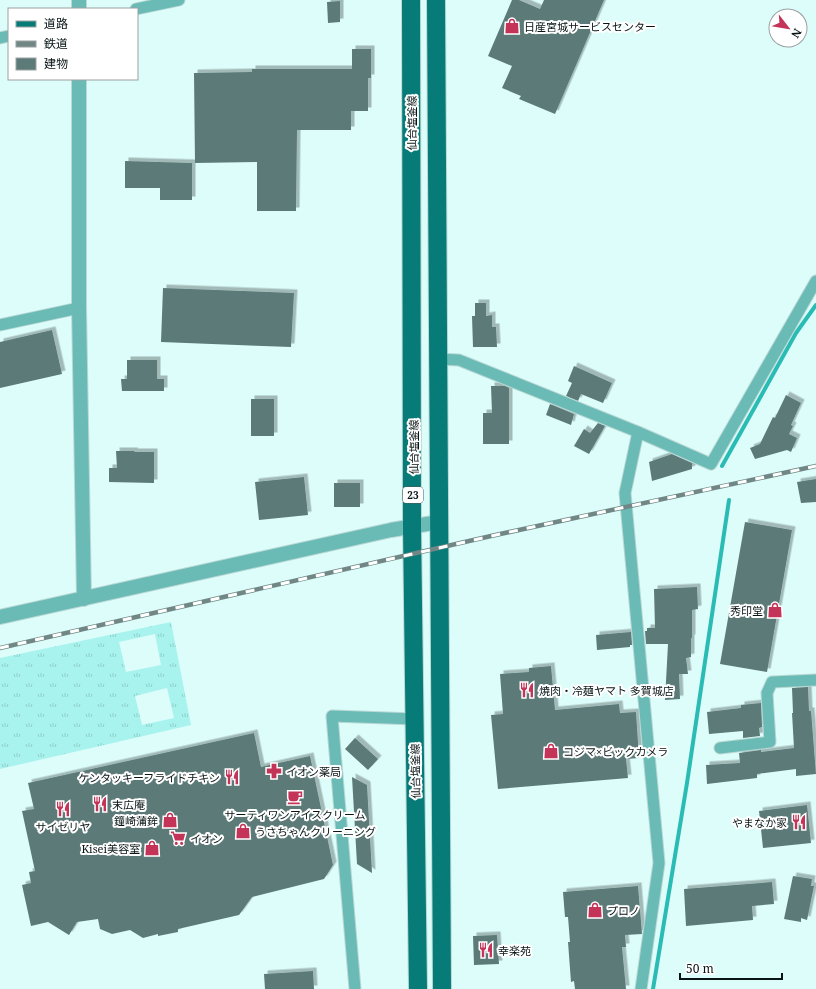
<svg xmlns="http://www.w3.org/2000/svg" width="816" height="989" viewBox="0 0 816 989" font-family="'Noto Serif','Noto Sans JP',serif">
	<defs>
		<pattern id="grass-tufts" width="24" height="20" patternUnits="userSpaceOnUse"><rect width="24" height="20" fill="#a8f3ee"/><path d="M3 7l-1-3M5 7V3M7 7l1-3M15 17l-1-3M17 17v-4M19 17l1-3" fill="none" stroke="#8fcfcb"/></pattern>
		<filter id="shadow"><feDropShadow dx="3.5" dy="-3.5" stdDeviation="0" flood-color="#0004"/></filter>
	</defs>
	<rect width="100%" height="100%" fill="#dcfdfa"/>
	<path fill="url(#grass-tufts)" fill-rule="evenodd" d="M 171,622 L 191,725 L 0,769 L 0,658 ZM 155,634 L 161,665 L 126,672 L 119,642 ZM 167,688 L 174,718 L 142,725 L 135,696 Z"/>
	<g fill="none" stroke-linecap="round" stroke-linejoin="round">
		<path stroke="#2bbbb5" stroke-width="4" d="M 722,466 L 796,333 L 816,305
			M 653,989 L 687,783 L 729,500"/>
	</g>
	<path fill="#5c7a78" filter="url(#shadow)" d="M 512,0 L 519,0 L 540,9 L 544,0 L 604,0 L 555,114 L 519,99 L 521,96 L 502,88 L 512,66 L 488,56 Z
		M 340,1 L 340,22 L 328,23 L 327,2 Z
		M 352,49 L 371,49 L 371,78 L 368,78 L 368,111 L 351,111 L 351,130 L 297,130 L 296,211 L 257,211 L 257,162 L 195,163 L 194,73 L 252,72 L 252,69 L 352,69 Z
		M 125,161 L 192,163 L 192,200 L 160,200 L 160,188 L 125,188 Z
		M 163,288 L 294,293 L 291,347 L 161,342 Z
		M 475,303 L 486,303 L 486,316 L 492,315 L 492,327 L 496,327 L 497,347 L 473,347 L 472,316 L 475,316 Z
		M 52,330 L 62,374 L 0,388 L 0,342 Z
		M 127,360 L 157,360 L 157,379 L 164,379 L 164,391 L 122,391 L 121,379 L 127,379 Z
		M 574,366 L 612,383 L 603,403 L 581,394 L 578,401 L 566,396 L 572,383 L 568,381 Z
		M 491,386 L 505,386 L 509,388 L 509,444 L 483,444 L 483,413 L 492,413 Z
		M 786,395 L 801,403 L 791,425 L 793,426 L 789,434 L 797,438 L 791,452 L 787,450 L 755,459 L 750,448 L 760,444 L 773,417 L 775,418 Z
		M 251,399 L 274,399 L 274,436 L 251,436 Z
		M 550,404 L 574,414 L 571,425 L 546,415 Z
		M 598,423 L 605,426 L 589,454 L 574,446 L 584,429 L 590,433 Z
		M 116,451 L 134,451 L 135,452 L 154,452 L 154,483 L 109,482 L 109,468 L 117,468 Z
		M 672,454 L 692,463 L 692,469 L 652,481 L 649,462 Z
		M 304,477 L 308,515 L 259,520 L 255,482 Z
		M 816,479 L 816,502 L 801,503 L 797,482 Z
		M 334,483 L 360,483 L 360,507 L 334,507 Z
		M 745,522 L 792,530 L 767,672 L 720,664 Z
		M 697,587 L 698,609 L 692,610 L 692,638 L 691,638 L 691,657 L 686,658 L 688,674 L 679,674 L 680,699 L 665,700 L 668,644 L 646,644 L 645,631 L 647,631 L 647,628 L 655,628 L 654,589 Z
		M 631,632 L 632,645 L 630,645 L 630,647 L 597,650 L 596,635 Z
		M 551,666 L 555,710 L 619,704 L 620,713 L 636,712 L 639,758 L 626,759 L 628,778 L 498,789 L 491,715 L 503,714 L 500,674 L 529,672 L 529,668 Z
		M 808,687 L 809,711 L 811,711 L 816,774 L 796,776 L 796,769 L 757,774 L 757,778 L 707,784 L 706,765 L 740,763 L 739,753 L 761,750 L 761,752 L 794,748 L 792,713 L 793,713 L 792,688 Z
		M 761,703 L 762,727 L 759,728 L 760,736 L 743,738 L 743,731 L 709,734 L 707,712 L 741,708 L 741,705 Z
		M 254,733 L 261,767 L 310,756 L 333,865 L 324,879 L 252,897 L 239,915 L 178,929 L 178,932 L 158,936 L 158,934 L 143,938 L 130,930 L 112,934 L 100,929 L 98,919 L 77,922 L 69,935 L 48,922 L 31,926 L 22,885 L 31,883 L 29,872 L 35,871 L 22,811 L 34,809 L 28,783 Z
		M 355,738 L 378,759 L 368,770 L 345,749 Z
		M 352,777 L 367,785 L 372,873 L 357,864 Z
		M 807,805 L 811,843 L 763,848 L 759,811 Z
		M 793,876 L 812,879 L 811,886 L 814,886 L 807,920 L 801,918 L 801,922 L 784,919 Z
		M 772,882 L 774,904 L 752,906 L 753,920 L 686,926 L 684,889 Z
		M 638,886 L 642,934 L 625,935 L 626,947 L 622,947 L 626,989 L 575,989 L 574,981 L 571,982 L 568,942 L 570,942 L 568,917 L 565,917 L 563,892 Z
		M 497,935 L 499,964 L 474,965 L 473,936 Z
		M 313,971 L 314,989 L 265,989 L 264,974 Z"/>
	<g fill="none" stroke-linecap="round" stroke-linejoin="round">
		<g stroke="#bad8d5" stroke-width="13">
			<path id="minor" d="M 136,9 L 179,0
				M 0,38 L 9,36
				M 0,325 L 79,308
				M 438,359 L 459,360 L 638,432 L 711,464 L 816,281
				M 638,432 L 625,493 L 659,863 L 641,989
				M 720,748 L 770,742 L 767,693 L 772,682 L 816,680
				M 355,989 L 332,716 L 414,719"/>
		</g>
		<g stroke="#bad8d5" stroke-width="16">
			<path id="tertiary" d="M 79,0 L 79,9
				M 79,79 L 79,308 L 84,599
				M 0,617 L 391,530 L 439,522"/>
		</g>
		<g stroke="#bad8d5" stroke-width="20">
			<path id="primary" d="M 411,0 L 412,527 L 418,989
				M 436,0 L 442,989"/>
		</g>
		<use href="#minor" stroke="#6abab5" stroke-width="11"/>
		<use href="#tertiary" stroke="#6abab5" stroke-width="14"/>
		<use href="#primary" stroke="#067b77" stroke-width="18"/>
		<g stroke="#708785" stroke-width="4.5">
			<path id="rail" d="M 0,648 L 491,536 L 816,466"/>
		</g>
		<use href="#rail" stroke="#fff" stroke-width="3" stroke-dasharray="9" stroke-linecap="butt"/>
	</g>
	<defs>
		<g id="shop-bare" transform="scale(1.2)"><path d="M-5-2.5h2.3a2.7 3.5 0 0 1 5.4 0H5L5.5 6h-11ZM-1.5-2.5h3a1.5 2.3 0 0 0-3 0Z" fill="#c43459" stroke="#fff" stroke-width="2.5" paint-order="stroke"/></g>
		<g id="restaurant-bare" transform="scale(1.2)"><path d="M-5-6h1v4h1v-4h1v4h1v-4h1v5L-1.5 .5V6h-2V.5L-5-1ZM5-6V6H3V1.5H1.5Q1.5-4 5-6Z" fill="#c43459" stroke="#fff" stroke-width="2.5" paint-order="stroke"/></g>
		<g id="pharmacy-bare" transform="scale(1.2)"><path d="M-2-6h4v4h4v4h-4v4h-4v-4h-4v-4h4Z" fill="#c43459" stroke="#fff" stroke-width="2.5" paint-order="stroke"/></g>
		<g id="cafe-bare" transform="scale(1.2)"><path d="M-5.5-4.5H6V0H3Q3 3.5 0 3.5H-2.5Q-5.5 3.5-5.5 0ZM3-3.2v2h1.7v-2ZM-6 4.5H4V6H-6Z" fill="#c43459" stroke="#fff" stroke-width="2.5" paint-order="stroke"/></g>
		<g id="supermarket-bare" transform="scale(1.2)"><path d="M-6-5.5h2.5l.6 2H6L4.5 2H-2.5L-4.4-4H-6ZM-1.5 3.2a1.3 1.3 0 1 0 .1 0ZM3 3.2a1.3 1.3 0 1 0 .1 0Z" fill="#c43459" stroke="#fff" stroke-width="2.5" paint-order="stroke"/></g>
	</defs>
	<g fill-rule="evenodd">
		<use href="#shop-bare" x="512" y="26"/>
		<use href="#shop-bare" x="775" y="610"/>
		<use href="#restaurant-bare" x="527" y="690"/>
		<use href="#shop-bare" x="551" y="751"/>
		<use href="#pharmacy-bare" x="274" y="771"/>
		<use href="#restaurant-bare" x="232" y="777"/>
		<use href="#cafe-bare" x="295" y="797"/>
		<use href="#restaurant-bare" x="100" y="804"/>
		<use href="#restaurant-bare" x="63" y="809"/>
		<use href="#shop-bare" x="170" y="820"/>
		<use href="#restaurant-bare" x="799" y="822"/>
		<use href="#shop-bare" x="243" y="831"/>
		<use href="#supermarket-bare" x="178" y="838"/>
		<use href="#shop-bare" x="152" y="848"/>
		<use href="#shop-bare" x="595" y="910"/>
		<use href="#restaurant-bare" x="486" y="950"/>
	</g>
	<g text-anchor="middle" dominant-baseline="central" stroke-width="4" stroke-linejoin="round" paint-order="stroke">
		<rect fill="#fff" stroke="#525a5a" stroke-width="1" x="403" y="487" width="20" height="16" rx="3"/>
		<g font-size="10" font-weight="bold" fill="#081414">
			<text x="413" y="495">23</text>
		</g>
		<g font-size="11" fill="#081414" stroke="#fff" text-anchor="start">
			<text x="524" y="26">日産宮城サービスセンター</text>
			<text x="763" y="610" text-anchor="end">秀印堂</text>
			<text x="539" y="690">焼肉・冷麺ヤマト 多賀城店</text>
			<text x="563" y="751">コジマ×ビックカメラ</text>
			<text x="286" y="771">イオン薬局</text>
			<text x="220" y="777" text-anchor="end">ケンタッキーフライドチキン</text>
			<text x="112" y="804">末広庵</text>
			<text x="295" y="814" text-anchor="middle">サーティワンアイスクリーム</text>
			<text x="158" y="820" text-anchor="end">鐘崎蒲鉾</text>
			<text x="787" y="822" text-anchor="end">やまなか家</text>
			<text x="63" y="826" text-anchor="middle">サイゼリヤ</text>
			<text x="255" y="831">うさちゃんクリーニング</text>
			<text x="190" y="838">イオン</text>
			<text x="140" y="848" text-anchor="end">Kisei美容室</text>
			<text x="607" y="910">プロノ</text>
			<text x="498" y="950">幸楽苑</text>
		</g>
		<g font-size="11" fill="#081414" stroke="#fff">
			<text transform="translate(411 123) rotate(-90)">仙台塩釜線</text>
			<text transform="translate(413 447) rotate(-90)">仙台塩釜線</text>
			<text transform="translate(415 771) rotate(-91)">仙台塩釜線</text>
		</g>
	</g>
	<rect x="8" y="8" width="130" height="72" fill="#ffffff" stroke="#9ca1a1"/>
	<rect x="16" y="21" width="20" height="6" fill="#067b77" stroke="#9ca1a1"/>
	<text x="44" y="28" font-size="12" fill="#081414">道路</text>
	<rect x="16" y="41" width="20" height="6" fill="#708785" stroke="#9ca1a1"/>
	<text x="44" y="48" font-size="12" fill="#081414">鉄道</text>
	<rect x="16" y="58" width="20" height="12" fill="#5c7a78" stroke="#9ca1a1"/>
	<text x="44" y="68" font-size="12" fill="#081414">建物</text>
	<g transform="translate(788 28) rotate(121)"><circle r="19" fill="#ffffff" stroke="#9ca1a1"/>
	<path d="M0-3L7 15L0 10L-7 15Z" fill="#c43459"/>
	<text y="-6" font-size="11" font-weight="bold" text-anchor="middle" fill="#081414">N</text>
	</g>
	<path d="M680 973v6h102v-6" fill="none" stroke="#081414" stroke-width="2"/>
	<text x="686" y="973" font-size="12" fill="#081414" stroke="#ffffff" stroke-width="3" paint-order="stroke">50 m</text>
</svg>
